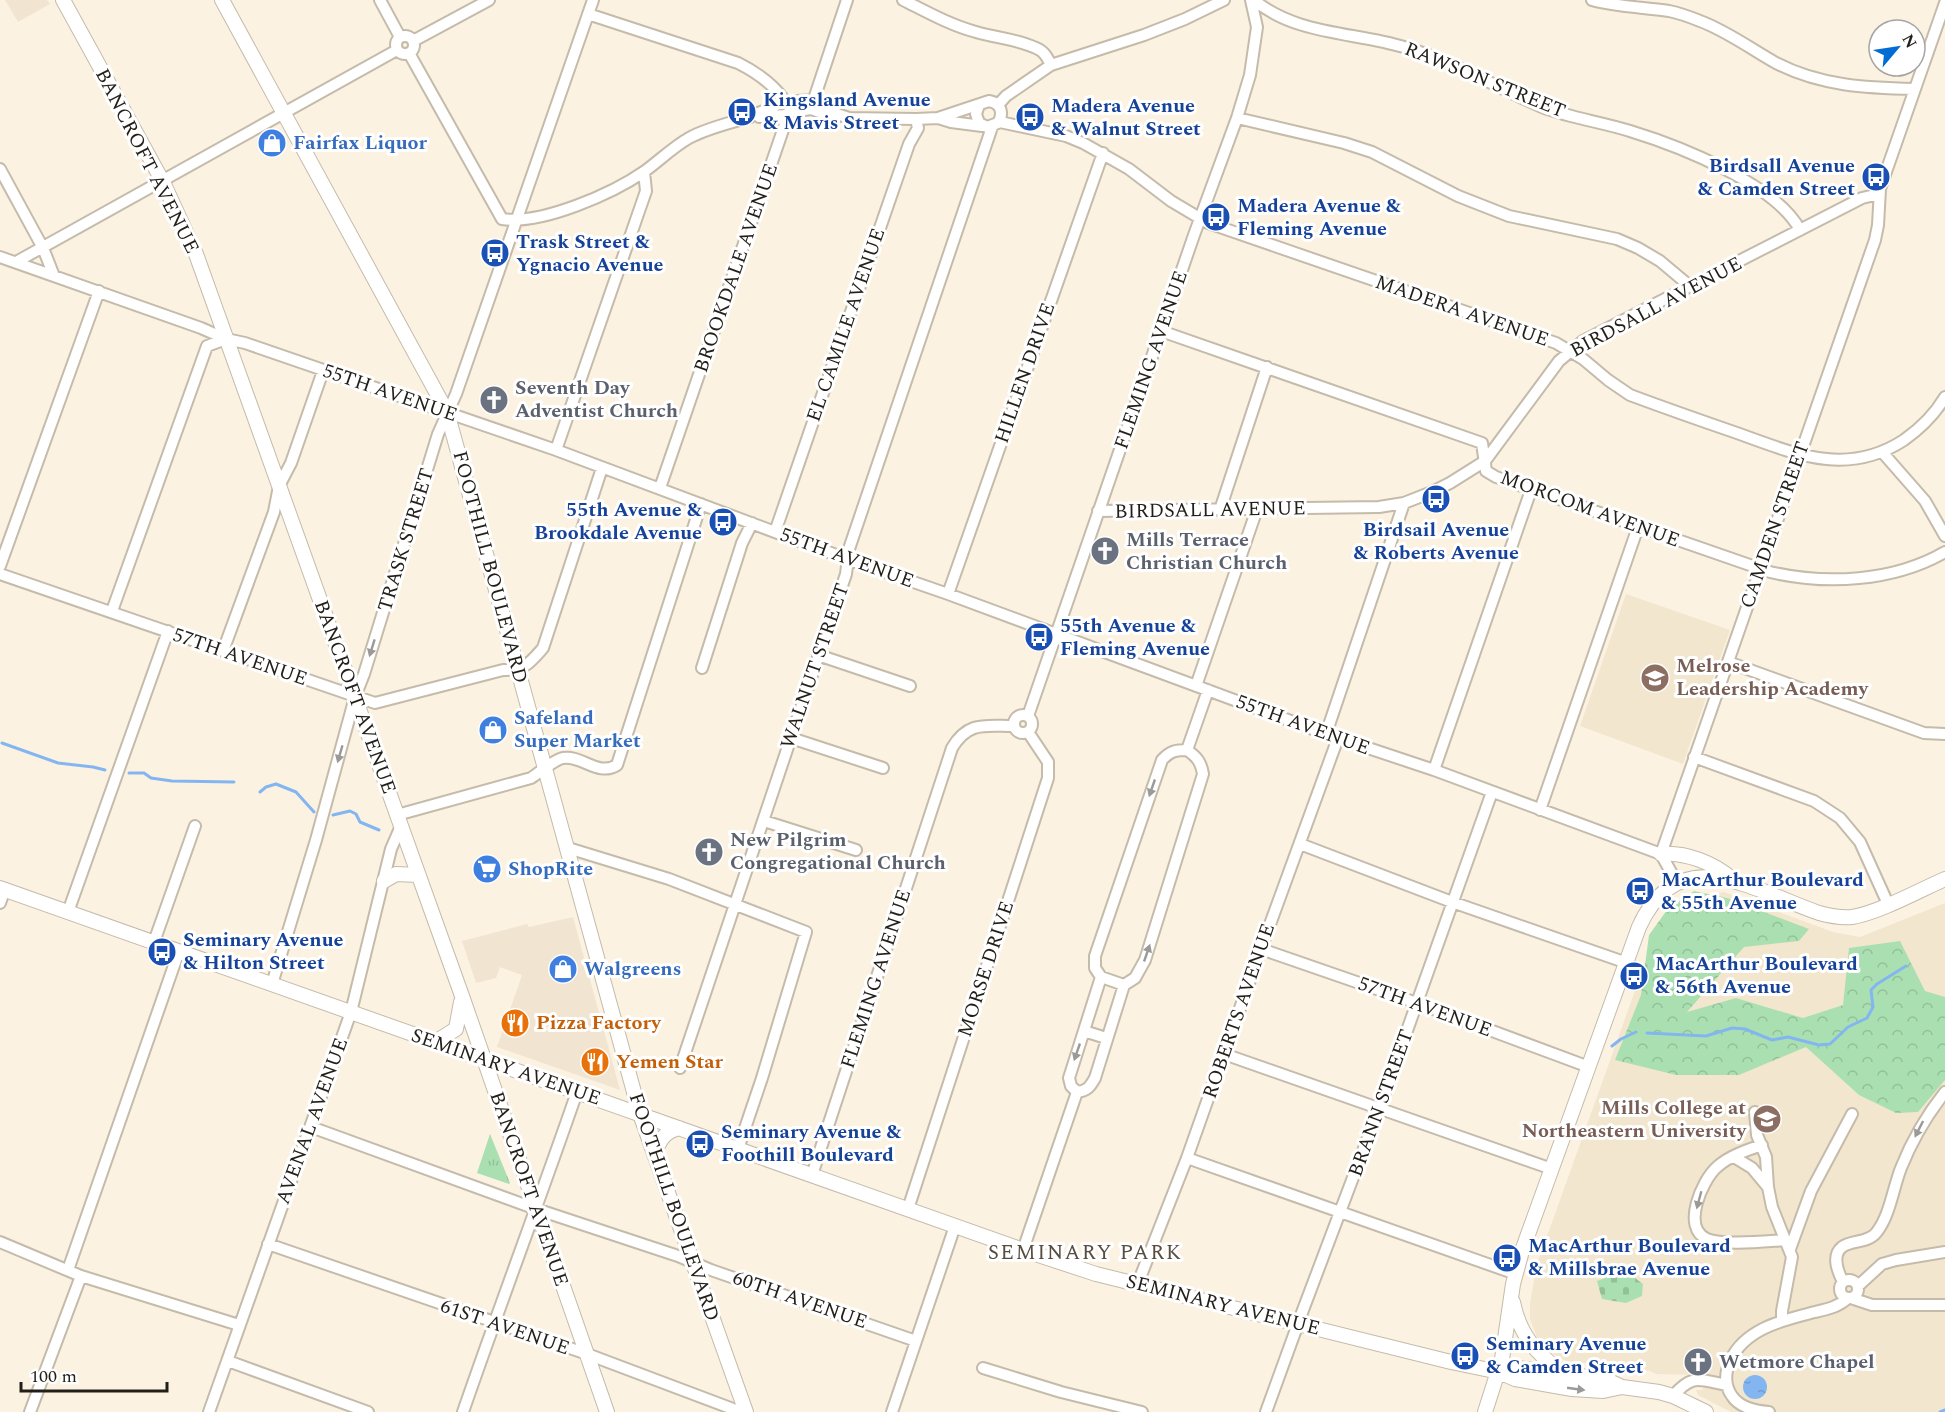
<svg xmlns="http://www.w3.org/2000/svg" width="1945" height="1412" viewBox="0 0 1945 1412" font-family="Spectral,serif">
	<defs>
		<pattern id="grass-tufts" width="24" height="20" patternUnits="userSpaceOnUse" patternTransform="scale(1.5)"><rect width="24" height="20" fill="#aae0b1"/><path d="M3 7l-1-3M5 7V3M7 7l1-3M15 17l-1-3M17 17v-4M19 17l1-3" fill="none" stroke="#92c098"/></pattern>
		<pattern id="forest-crowns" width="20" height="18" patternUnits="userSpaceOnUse" patternTransform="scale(1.5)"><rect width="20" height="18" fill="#aae0b1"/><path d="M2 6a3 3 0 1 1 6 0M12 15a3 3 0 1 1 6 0" fill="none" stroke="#92c098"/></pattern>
		<pattern id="cemetery-stones" width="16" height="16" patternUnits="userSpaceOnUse" patternTransform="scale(1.5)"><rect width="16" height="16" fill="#aae0b1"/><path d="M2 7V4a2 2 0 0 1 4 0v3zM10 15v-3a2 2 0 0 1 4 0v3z" fill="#92c098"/></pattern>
		<pattern id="water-ripples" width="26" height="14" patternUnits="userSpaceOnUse" patternTransform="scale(1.5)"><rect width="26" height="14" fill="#83b6f1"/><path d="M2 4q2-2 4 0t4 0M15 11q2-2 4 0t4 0" fill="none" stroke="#719cce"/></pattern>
	</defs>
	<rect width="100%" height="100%" fill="#fcf2e2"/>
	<path fill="#f1e4d0" d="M 5,0 L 47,0 L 50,4 L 18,22 Z
		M 573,917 L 620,1090 L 497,1047 L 522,975 L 500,967 L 496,978 L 476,983 L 462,941 L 527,924 L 529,927 Z"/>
	<path fill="#f3e6ce" d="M 1626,594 L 1730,630 L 1683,764 L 1580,726 Z
		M 1724,892 L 1833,932 L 1860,937 L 1945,903 L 1945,1412 L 1731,1412 L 1698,1395 L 1696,1390 L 1702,1390 L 1704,1387 L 1704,1375 L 1656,1374 L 1650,1371 L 1566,1361 L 1555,1355 L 1538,1340 L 1530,1319 L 1530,1303 L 1537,1264 L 1650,949 L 1694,898 Z"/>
	<path fill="url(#grass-tufts)" d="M 490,1134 L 510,1183 L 509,1184 L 477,1173 Z"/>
	<path fill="url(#forest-crowns)" d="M 1694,891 L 1727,898 L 1809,929 L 1799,941 L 1744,947 L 1687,1012 L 1736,998 L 1803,1018 L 1843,1005 L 1849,948 L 1900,941 L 1925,991 L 1945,997 L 1945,1080 L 1918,1112 L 1896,1113 L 1859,1095 L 1806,1047 L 1739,1075 L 1676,1075 L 1615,1060 L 1641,995 L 1649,935 L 1667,910 Z"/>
	<path fill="url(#cemetery-stones)" d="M 1611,1276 L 1635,1278 L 1643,1284 L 1642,1296 L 1626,1303 L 1602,1299 L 1597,1281 Z"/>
	<path fill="url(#water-ripples)" d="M1743 1387a12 12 0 1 1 24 0a12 12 0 1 1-24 0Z"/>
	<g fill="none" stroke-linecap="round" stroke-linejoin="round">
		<path stroke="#83b6f1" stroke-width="3" d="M 2,743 L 58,763 L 93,767 L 105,770
			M 129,773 L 144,773 L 151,778 L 172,781 L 234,782
			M 260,792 L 266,787 L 276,784 L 296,792 L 314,812
			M 333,815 L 350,811 L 356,814 L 360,822 L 379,830
			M 1647,1033 L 1706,1036 L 1732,1028 L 1745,1029 L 1772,1040 L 1788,1037 L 1819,1045 L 1830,1044 L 1848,1027 L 1867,1018 L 1873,1007 L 1871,990 L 1877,984 L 1906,966
			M 1612,1046 L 1621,1039 L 1636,1032
			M 1940,1412 L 1945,1410"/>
		<g stroke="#c4bbab" stroke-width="14">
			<path id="street" d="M 380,0 L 400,37
				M 903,0 C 927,12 950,25 976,32 C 996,38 1017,39 1036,48 C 1044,51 1047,57 1051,65
				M 1254,0 C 1296,35 1354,32 1404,47 C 1453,61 1496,87 1542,107 C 1570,118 1602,122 1630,131 C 1679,146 1776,184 1800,230
				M 1592,0 C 1617,7 1643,7 1669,11 C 1679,13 1690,17 1700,21 C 1727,31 1751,49 1776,63 C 1820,86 1867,88 1915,89
				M 588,14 L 738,63 C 756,72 774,85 785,101
				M396 45a9 9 0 1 1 18 0a9 9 0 1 1-18 0Z
				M 413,41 L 489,0
				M 409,53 L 502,219 C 541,225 612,194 645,171 C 659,161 673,147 689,138 C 707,128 730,123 750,117 C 760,111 773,109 781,102 C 803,103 821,92 837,114
				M 812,105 L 847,0
				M 998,105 L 1006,96 L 1051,65 L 1144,35 L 1185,19 L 1224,0
				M 759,117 L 785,115 L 790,112 L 811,109 L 828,115 L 837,114 L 849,118 L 916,119 L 938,118 L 989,101 C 1001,103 1004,113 998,123 L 987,127 L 979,123 L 976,114 L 979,105
				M 938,118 L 951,122 L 982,126
				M 1237,118 L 1344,143 L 1372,152 L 1458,196 L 1509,216 L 1617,239 L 1638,248 L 1660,261 L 1691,287
				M 1000,122 L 1066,136 L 1083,143 L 1129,169 L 1171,201 L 1208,223 L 1556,343 L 1583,359 L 1608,380 L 1630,395 C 1665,408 1699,420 1734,432 C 1793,453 1846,478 1904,440 C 1921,428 1935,414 1945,397
				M 0,169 L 43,248 L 54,276
				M 0,257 L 201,328 L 226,339 L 245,343 L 556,450 L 847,559 L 948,594 L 1326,734 L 1434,770 L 1661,854 L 1677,883
				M 16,262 L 397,50
				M 1161,331 L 1482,443 L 1486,471 L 1496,477 L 1770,572 C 1826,585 1893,582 1945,552
				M 556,450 L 646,191 L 644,172
				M 1883,453 L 1925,501 L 1945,536
				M 660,488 L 785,124 L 785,115
				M 1220,510 L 1267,367
				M 1098,511 L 1379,507 L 1404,503 L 1432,492 L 1450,483 L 1485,461 L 1559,361 L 1583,341 L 1862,198 L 1879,194
				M 775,532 L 909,144 L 918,128 L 916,119
				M 0,566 L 99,291
				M 0,574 L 375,703 L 503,670 C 525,670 529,664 543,648 L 602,468
				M 948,594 L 1103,153
				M 112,611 L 207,346 L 226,339
				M 223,651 L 274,512 L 279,486 L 291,463 L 323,371
				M 818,655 L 910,686
				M 1728,662 L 1924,733 L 1945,734
				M 702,668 L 742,543 L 752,523
				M 1196,686 L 1257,509
				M1014 724a9 9 0 1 1 18 0a9 9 0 1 1-18 0Z
				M 1028,716 L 1194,235 L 1237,118 L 1250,75 L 1257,27 L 1251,0
				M 1326,734 L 1404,503
				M 791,738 L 883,768
				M 1187,750 L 1208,690
				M 1694,757 L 1814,801 L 1840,818 L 1860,842 L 1888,904
				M 1434,770 L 1531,490
				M 1540,810 L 1638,527
				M 397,815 L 531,778 C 539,773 555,759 563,758 C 582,755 598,777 617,765 L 701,504
				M 764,821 L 856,850
				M 1300,844 L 1452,902 L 1627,963
				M 568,848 L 669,879 L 806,932 L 762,1078 L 738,1149
				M 1661,854 L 1875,240 L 1878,225 L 1880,189 L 1945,3
				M 0,903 L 5,889
				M 68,912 L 168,631
				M 154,942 L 195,826
				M 1261,949 L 1417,1003 L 1589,1067
				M 1101,977 L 1124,985
				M 272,984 L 316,840 L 355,697 L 364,674 L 438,434 L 456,394 L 593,0
				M 1084,1031 L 1106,1038
				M 1224,1054 L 1552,1169
				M 680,1068 L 846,574 L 849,549 L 992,127
				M 1077,1092 L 1071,1086 L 1069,1078 L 1101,977 L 1095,968 L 1095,956 L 1162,760 C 1170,751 1176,750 1187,750
				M 1077,1092 C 1087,1091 1090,1087 1095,1078 L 1124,985 L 1135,978 L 1145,960 L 1203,774 C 1201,762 1197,757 1187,750
				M 1755,1112 L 1757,1135 L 1766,1157 L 1768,1187 L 1772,1207 L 1792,1257 L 1782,1311 L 1782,1320
				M 311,1127 L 536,1209 L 678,1256 L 711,1270 L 916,1341
				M 1762,1145 C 1747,1150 1729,1156 1717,1167 C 1702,1180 1681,1228 1707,1239 C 1723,1246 1768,1241 1786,1240
				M 1734,1157 L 1752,1168 L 1767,1186
				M 1187,1158 L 1516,1274
				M 812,1175 L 952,748 C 968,721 985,726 1013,726
				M 908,1209 L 1048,778 L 1048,762 L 1028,732
				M 0,1242 L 81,1276 L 239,1325
				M 268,1244 L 587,1354 L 741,1412
				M 1790,1249 L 1811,1191 L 1852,1114
				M 1023,1250 L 1077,1092
				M 68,1270 L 179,951
				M1840 1289a9 9 0 1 1 18 0a9 9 0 1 1-18 0Z
				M 1843,1282 C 1838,1272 1831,1256 1842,1247 C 1851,1240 1868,1243 1876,1233 C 1890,1216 1893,1188 1901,1168 C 1912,1140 1926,1116 1945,1092
				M 1138,1283 L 1187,1158 L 1261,949 L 1338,738
				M 1858,1286 L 1882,1264 L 1896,1260 L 1945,1252
				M 1851,1298 L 1872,1305 L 1945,1305
				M 228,1361 L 368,1412
				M 983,1368 L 1061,1392 L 1142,1412
				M 1673,1396 C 1693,1373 1699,1380 1727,1385
				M 30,1412 L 81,1276
				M 209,1412 L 351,1012 L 391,849 L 401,826
				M 463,1412 C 500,1305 540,1199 577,1092
				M 892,1412 L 955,1226
				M 1266,1412 L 1303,1310 L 1383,1098 L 1492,792
				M 1769,1412 C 1755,1411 1740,1408 1732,1396 C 1724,1385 1725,1373 1730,1361 C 1745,1328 1784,1320 1815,1312 C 1828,1309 1838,1307 1848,1298"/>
		</g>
		<g stroke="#c4bbab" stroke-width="16">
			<path id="secondary" d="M 63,0 L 163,182 L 196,254 L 462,996 L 607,1412
				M 222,0 L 447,412 L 640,1114 L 746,1412
				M 1661,854 C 1686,852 1714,863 1732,879
				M 384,881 L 396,874 L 418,875
				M 0,888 L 1023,1250 L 1096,1274 L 1451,1362 L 1499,1372 L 1515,1379 L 1572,1389 L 1603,1391 L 1622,1387
				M 435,1042 L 456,1029 L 461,1002
				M 654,1154 C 660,1140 664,1132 679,1128
				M 1513,1302 C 1519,1333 1536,1354 1562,1372
				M 1499,1372 L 1517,1368 L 1605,1379 L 1622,1387 L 1659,1392 L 1673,1396 L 1706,1412
				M 1485,1412 L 1502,1359 L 1513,1284 L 1522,1251 L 1639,927 C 1679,839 1753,890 1819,913 C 1830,916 1841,918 1852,917 C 1878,913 1920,890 1945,879"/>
		</g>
		<use href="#street" stroke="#fff" stroke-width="10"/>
		<use href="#secondary" stroke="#fff" stroke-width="14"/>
	</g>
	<defs><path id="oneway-solid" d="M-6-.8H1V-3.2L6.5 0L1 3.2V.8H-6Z" transform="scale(1.5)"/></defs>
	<g fill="#9c9a98">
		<use href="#oneway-solid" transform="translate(372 648) rotate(107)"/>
		<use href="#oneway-solid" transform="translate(340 754) rotate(106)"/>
		<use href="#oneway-solid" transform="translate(1152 788) rotate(109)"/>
		<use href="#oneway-solid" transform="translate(1147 953) rotate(-71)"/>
		<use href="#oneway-solid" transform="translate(1077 1052) rotate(109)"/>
		<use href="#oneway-solid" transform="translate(1919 1129) rotate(117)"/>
		<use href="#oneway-solid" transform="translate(1699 1200) rotate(105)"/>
		<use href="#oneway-solid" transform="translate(1576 1389) rotate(8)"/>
	</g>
	<defs>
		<g id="bus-disc" transform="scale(1.5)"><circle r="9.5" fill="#1a4fb4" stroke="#fff"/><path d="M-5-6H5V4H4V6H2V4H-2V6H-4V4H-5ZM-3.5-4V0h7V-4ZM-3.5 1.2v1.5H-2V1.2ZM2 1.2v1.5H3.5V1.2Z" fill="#fff"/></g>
		<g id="shop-disc" transform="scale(1.5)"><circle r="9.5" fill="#3f7fe0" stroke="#fff"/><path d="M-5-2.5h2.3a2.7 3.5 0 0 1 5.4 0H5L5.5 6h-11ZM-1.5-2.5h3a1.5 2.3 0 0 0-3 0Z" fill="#fff"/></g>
		<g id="church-disc" transform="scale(1.5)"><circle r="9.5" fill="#6b7280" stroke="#fff"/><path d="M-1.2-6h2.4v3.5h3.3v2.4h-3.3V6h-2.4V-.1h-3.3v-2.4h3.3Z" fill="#fff"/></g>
		<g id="school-disc" transform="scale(1.5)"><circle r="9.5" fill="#8d6e63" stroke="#fff"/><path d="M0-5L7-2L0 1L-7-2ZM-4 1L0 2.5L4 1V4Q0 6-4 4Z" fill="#fff"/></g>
		<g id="supermarket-disc" transform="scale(1.5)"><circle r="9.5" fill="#3f7fe0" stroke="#fff"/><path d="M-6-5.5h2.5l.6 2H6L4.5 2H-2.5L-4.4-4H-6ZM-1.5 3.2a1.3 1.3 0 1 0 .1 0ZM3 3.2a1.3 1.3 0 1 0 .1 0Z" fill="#fff"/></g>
		<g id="restaurant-disc" transform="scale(1.5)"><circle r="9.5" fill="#e8710a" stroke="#fff"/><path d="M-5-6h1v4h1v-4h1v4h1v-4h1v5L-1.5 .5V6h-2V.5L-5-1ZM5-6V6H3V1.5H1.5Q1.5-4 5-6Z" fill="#fff"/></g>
		<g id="university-disc" transform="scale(1.5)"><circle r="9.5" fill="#8d6e63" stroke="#fff"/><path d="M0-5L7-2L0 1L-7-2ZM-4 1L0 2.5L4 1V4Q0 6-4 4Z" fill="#fff"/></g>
	</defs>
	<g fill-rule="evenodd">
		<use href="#bus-disc" x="742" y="112"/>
		<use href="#bus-disc" x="1030" y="117"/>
		<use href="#shop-disc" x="272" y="143"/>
		<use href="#bus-disc" x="1876" y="177"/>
		<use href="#bus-disc" x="1216" y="217"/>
		<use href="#bus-disc" x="495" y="253"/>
		<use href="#church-disc" x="494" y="400"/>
		<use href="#bus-disc" x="1436" y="499"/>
		<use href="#bus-disc" x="723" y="522"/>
		<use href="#church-disc" x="1105" y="551"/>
		<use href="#bus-disc" x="1039" y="637"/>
		<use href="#school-disc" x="1655" y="678"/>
		<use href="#shop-disc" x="493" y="730"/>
		<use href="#church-disc" x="709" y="852"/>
		<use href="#supermarket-disc" x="487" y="869"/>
		<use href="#bus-disc" x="1640" y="891"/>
		<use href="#bus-disc" x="162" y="952"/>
		<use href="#shop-disc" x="563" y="969"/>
		<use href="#bus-disc" x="1634" y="976"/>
		<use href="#restaurant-disc" x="515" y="1023"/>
		<use href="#restaurant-disc" x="595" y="1062"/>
		<use href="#university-disc" x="1767" y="1119"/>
		<use href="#bus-disc" x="700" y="1144"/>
		<use href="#bus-disc" x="1507" y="1258"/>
		<use href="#bus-disc" x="1465" y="1356"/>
		<use href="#church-disc" x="1698" y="1362"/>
	</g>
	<g text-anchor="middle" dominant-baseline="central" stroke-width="6" stroke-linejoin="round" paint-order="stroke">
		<g font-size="20" fill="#221f19" stroke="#fff">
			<text transform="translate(1485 80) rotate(22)">RAWSON STREET</text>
			<text transform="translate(147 161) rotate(63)">BANCROFT AVENUE</text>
			<text transform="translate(736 268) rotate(-71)">BROOKDALE AVENUE</text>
			<text transform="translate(1656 307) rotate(-28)">BIRDSALL AVENUE</text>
			<text transform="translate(1462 311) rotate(19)">MADERA AVENUE</text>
			<text transform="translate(846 325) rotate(-71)">EL CAMILE AVENUE</text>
			<text transform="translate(1151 360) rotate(-71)">FLEMING AVENUE</text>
			<text transform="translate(1025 373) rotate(-71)">HILLEN DRIVE</text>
			<text transform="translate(390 393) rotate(19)">55TH AVENUE</text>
			<text transform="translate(1590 509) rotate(20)">MORCOM AVENUE</text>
			<text transform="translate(1210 510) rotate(-1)">BIRDSALL AVENUE</text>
			<text transform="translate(1775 525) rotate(-71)">CAMDEN STREET</text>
			<text transform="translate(406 540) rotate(-73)">TRASK STREET</text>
			<text transform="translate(847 558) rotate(20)">55TH AVENUE</text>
			<text transform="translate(490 567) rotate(75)">FOOTHILL BOULEVARD</text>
			<text transform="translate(240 657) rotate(19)">57TH AVENUE</text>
			<text transform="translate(815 666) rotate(-71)">WALNUT STREET</text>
			<text transform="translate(355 697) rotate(70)">BANCROFT AVENUE</text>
			<text transform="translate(1303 725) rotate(20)">55TH AVENUE</text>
			<text transform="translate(986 969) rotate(-72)">MORSE DRIVE</text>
			<text transform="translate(876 979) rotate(-72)">FLEMING AVENUE</text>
			<text transform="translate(1425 1007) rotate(20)">57TH AVENUE</text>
			<text transform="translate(1239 1011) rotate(-71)">ROBERTS AVENUE</text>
			<text transform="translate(506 1067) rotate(19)">SEMINARY AVENUE</text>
			<text transform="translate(1381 1103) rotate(-70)">BRANN STREET</text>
			<text transform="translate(312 1121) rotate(-70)">AVENAL AVENUE</text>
			<text transform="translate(529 1189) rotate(71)">BANCROFT AVENUE</text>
			<text transform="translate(674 1207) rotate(71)">FOOTHILL BOULEVARD</text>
			<text transform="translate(800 1300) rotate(19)">60TH AVENUE</text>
			<text transform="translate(1223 1305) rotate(14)">SEMINARY AVENUE</text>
			<text transform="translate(505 1327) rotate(19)">61ST AVENUE</text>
		</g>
		<g font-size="20" font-weight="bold" fill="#164399" stroke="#fff" text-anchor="start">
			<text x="763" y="100">Kingsland Avenue<tspan x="763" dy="23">&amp; Mavis Street</tspan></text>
			<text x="1051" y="106">Madera Avenue<tspan x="1051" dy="23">&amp; Walnut Street</tspan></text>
			<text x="1855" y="166" text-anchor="end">Birdsall Avenue<tspan x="1855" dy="23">&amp; Camden Street</tspan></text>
			<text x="1237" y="206">Madera Avenue &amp;<tspan x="1237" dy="23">Fleming Avenue</tspan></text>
			<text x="516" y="242">Trask Street &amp;<tspan x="516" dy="23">Ygnacio Avenue</tspan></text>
			<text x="702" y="510" text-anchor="end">55th Avenue &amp;<tspan x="702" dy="23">Brookdale Avenue</tspan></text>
			<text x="1436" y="530" text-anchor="middle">Birdsail Avenue<tspan x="1436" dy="23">&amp; Roberts Avenue</tspan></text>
			<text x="1060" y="626">55th Avenue &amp;<tspan x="1060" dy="23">Fleming Avenue</tspan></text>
			<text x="1661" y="880">MacArthur Boulevard<tspan x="1661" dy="23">&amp; 55th Avenue</tspan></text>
			<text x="183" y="940">Seminary Avenue<tspan x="183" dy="23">&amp; Hilton Street</tspan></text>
			<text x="1655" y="964">MacArthur Boulevard<tspan x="1655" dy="23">&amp; 56th Avenue</tspan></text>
			<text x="721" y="1132">Seminary Avenue &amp;<tspan x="721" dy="23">Foothill Boulevard</tspan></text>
			<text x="1528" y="1246">MacArthur Boulevard<tspan x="1528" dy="23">&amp; Millsbrae Avenue</tspan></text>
			<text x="1486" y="1344">Seminary Avenue<tspan x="1486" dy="23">&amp; Camden Street</tspan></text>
		</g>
		<g font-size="20" font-weight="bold" fill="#366cbe" stroke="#fff" text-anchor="start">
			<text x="293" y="143">Fairfax Liquor</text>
			<text x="514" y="718">Safeland<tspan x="514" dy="23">Super Market</tspan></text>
			<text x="508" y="869">ShopRite</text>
			<text x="584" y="969">Walgreens</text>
		</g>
		<g font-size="20" font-weight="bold" fill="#5b616d" stroke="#fff" text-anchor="start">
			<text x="515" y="388">Seventh Day<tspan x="515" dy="23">Adventist Church</tspan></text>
			<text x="1126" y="540">Mills Terrace<tspan x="1126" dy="23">Christian Church</tspan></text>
			<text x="730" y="840">New Pilgrim<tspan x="730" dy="23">Congregational Church</tspan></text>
			<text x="1719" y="1362">Wetmore Chapel</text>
		</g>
		<g font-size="20" font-weight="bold" fill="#785e54" stroke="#fff" text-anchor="start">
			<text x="1676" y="666">Melrose<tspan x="1676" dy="23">Leadership Academy</tspan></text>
			<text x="1746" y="1108" text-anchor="end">Mills College at<tspan x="1746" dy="23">Northeastern University</tspan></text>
		</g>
		<g font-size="20" font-weight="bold" fill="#c56008" stroke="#fff" text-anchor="start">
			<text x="536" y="1023">Pizza Factory</text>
			<text x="616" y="1062">Yemen Star</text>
		</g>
		<g font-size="21" letter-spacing="1.5" fill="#574e41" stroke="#fff">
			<text x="1085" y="1253">SEMINARY PARK</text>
		</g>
	</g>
	<g transform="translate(1897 48) rotate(61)"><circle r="28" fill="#ffffff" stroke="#a7a5a3" stroke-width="1.5"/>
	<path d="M0-4.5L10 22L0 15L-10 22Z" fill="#006cd4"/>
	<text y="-9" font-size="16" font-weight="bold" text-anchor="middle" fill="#221f19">N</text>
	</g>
	<path d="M21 1382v9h146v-9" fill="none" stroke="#221f19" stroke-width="3"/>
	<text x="30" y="1382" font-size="18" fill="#221f19" stroke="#ffffff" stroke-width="4.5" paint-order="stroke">100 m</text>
</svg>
